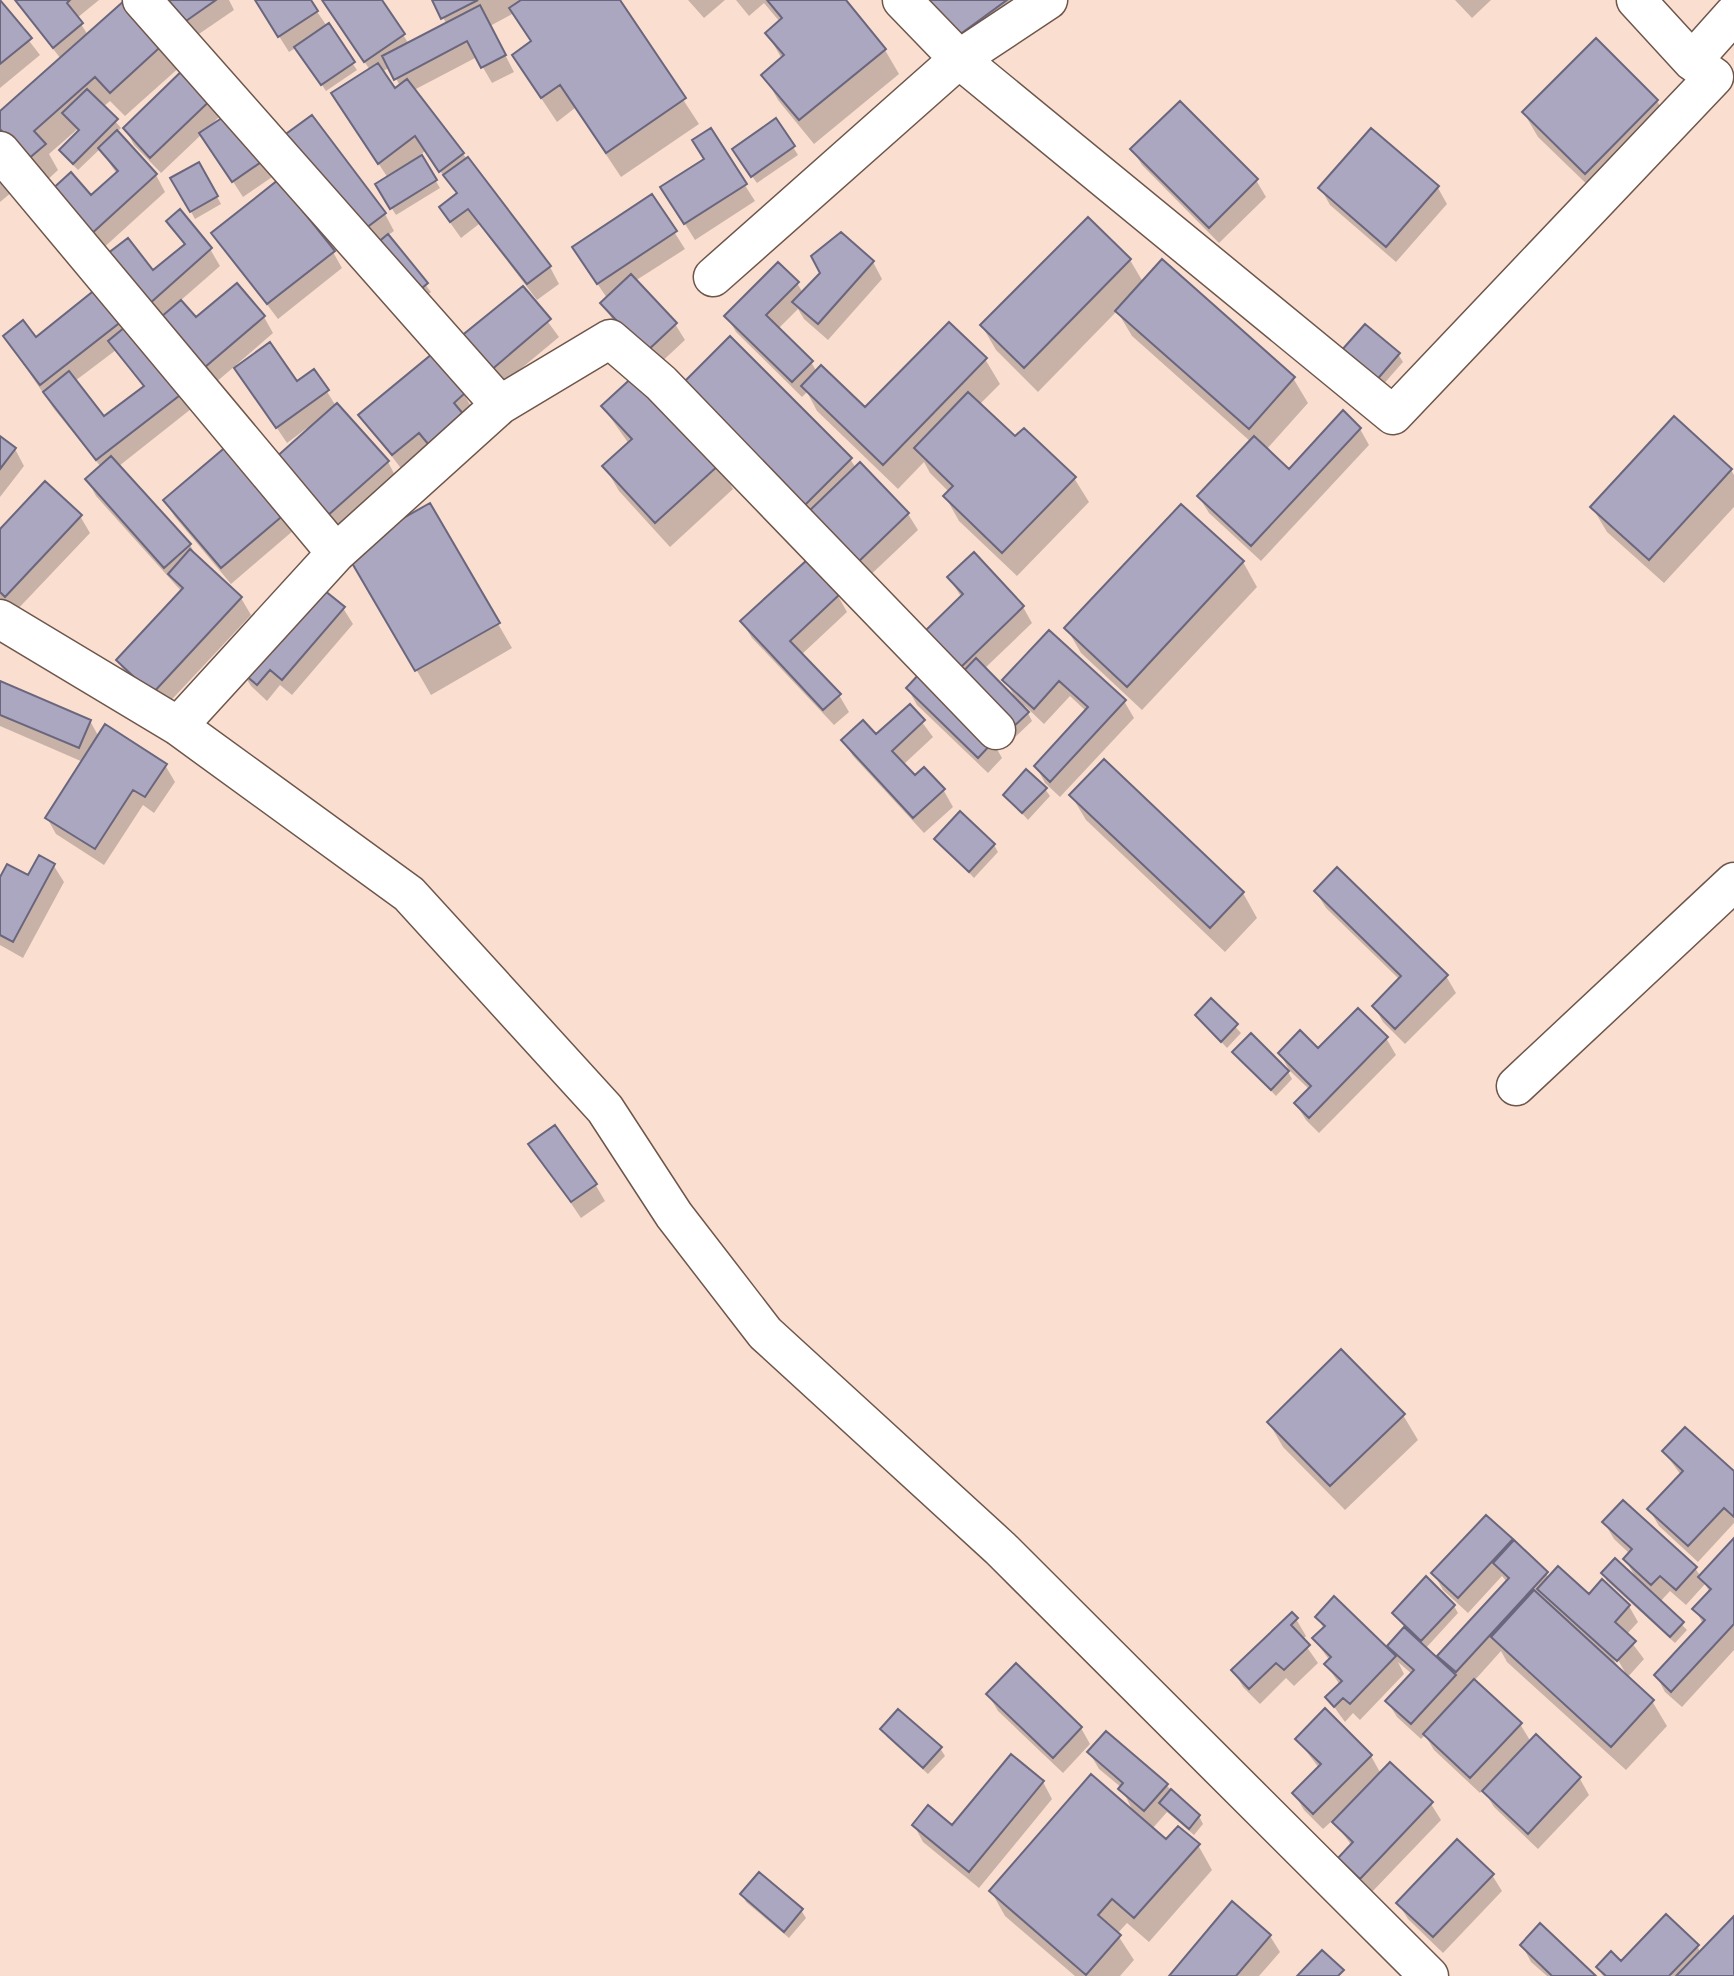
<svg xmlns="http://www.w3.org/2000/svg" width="1734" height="1976" viewBox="0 0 1734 1976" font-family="'Archivo Narrow',sans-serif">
	<rect width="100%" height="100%" fill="#fadfd1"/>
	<path fill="#0003" fill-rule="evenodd" d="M 15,0 L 99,0 L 77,18 L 88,35 L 127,0 L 182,65 L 125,116 L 110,101 L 103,107 L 121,128 L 117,132 L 156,175 L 165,192 L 100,251 L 61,209 L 91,198 L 117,174 L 100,149 L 78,170 L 66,158 L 61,150 L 83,129 L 81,126 L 49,154 L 58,170 L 43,184 L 0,131 L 0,113 L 61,59 Z
		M 167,0 L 229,0 L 234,10 L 196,36 Z
		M 256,0 L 309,0 L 357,70 L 326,91 L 297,47 L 289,52 Z
		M 322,0 L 380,0 L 409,44 L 447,25 L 434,0 L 618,0 L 699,124 L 621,177 L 575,108 L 557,122 L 529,80 L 532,43 L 514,13 L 490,26 L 514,72 L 492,83 L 477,57 L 414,90 L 550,267 L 559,284 L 537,300 L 479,224 L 461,238 L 451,224 L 441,208 L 458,195 L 425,151 L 420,155 L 440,188 L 396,215 L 377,185 L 388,178 L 343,110 L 370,70 ZM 390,67 L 400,86 L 394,90 L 382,72 Z
		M 688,0 L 725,0 L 704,18 Z
		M 736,0 L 844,0 L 885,50 L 899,74 L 814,144 L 778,100 L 764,75 L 782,59 L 767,33 L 780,22 L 764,3 L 749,16 Z
		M 927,0 L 1039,0 L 965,54 Z
		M 1455,0 L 1491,0 L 1472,18 Z
		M 0,3 L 40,55 L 0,88 Z
		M 190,66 L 226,110 L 211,125 L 233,112 L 275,175 L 243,197 L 202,134 L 161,173 L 134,145 L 125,128 Z
		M 1657,101 L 1671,125 L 1600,197 L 1538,137 L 1524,113 Z
		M 311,117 L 385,214 L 394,231 L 387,236 L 431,292 L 415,304 L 291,156 Z
		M 1371,130 L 1438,188 L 1447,204 L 1396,262 L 1330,205 L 1321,189 Z
		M 710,131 L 755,201 L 695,240 L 672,203 L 706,160 Z
		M 793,147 L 798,155 L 757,183 L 738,157 Z
		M 1132,149 L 1256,180 L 1266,197 L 1219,243 L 1142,165 Z
		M 199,164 L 221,204 L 195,219 L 173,179 Z
		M 0,173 L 12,192 L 0,202 Z
		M 652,197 L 685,249 L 635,281 L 675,324 L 685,340 L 656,367 L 612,319 L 603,303 L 607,298 L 584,264 Z
		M 169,221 L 210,249 L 220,266 L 180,301 L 196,320 L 264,317 L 273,333 L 236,365 L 238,367 L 296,383 L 314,371 L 336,406 L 388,462 L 397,479 L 337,533 L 286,476 L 307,428 L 287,443 L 235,366 L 208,389 L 119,271 L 153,272 L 185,246 Z
		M 214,234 L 333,252 L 342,268 L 278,319 Z
		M 841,234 L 873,262 L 882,279 L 828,340 L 804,319 L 798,309 L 778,329 L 811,362 L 817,372 L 865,410 L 985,359 L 1000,384 L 979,405 L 1015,439 L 1074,478 L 1089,502 L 1017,576 L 959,521 L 945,496 L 949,492 L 930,473 L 924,462 L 898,489 L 817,411 L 807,392 L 802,397 L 736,332 L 727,316 L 797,283 L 803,293 L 822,274 Z
		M 1130,260 L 1143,282 L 1293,378 L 1308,403 L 1266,450 L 1289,471 L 1360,429 L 1369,445 L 1261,561 L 1209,513 L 1199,497 L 1251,442 L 1132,336 L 1117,311 L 1038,392 L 996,350 L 982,326 Z
		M 101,287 L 191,409 L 119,466 L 190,545 L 197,557 L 241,598 L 251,615 L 162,710 L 127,677 L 118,661 L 182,592 L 96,496 L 87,479 L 101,467 L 54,409 L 5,337 L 35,339 ZM 116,350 L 144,388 L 104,419 L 75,381 Z
		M 523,288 L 559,337 L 493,392 L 466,359 Z
		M 1398,354 L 1403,362 L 1373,396 L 1340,368 Z
		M 464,394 L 473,410 L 403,471 L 361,416 Z
		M 603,407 L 719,465 L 733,489 L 670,547 L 619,491 L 605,467 L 629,444 Z
		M 694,414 L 850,459 L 856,468 L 860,464 L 908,514 L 918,530 L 864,581 Z
		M 0,438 L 15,449 L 24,466 L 0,497 Z
		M 228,447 L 294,530 L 231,584 L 175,517 L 165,501 Z
		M 1731,470 L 1734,475 L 1734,507 L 1664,583 L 1607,532 L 1592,507 Z
		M 429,505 L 512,648 L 431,695 L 348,552 Z
		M 1182,506 L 1243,562 L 1257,587 L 1142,710 L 1081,653 L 1067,629 Z
		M 80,516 L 90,533 L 15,612 L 0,598 L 0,532 Z
		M 949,578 L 1023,607 L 1032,623 L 984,669 L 1016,699 L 1005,680 L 1049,632 L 1124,701 L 1134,718 L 1060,797 L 1045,783 L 1036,766 L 1087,712 L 1070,696 L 1044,724 L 1024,705 L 1032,721 L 1013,739 L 958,679 L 962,598 Z
		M 838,596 L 847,612 L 801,655 L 839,695 L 849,712 L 834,725 L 752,638 L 742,622 Z
		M 343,608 L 353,624 L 292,695 L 280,685 L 267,701 L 251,686 L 241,670 Z
		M 0,682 L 90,721 L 99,737 L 165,765 L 175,782 L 154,813 L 143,805 L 104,865 L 56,834 L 47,818 L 83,762 L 0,726 Z
		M 908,689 L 993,742 L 1002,758 L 988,773 L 917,705 Z
		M 910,706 L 933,737 L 903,765 L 914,778 L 924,769 L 944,791 L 953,807 L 924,833 L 853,756 L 843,740 L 876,737 Z
		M 1104,761 L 1243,893 L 1257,918 L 1225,952 L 1086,820 L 1071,795 Z
		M 1045,789 L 1050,796 L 1028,820 L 1005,795 Z
		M 936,839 L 994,845 L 998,852 L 974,878 Z
		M 54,866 L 64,882 L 23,958 L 0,945 L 0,881 L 29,878 Z
		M 1316,892 L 1446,976 L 1456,993 L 1405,1044 L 1383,1022 L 1374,1006 L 1400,980 L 1326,908 Z
		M 1211,1001 L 1241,1033 L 1227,1048 L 1197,1016 Z
		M 1386,1038 L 1396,1055 L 1319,1133 L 1306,1120 L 1296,1104 L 1310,1090 L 1289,1070 L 1280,1053 L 1318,1051 Z
		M 1234,1052 L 1288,1072 L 1292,1079 L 1276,1096 Z
		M 531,1145 L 595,1184 L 605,1201 L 581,1218 Z
		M 1403,1415 L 1418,1440 L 1345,1510 L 1283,1447 L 1269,1423 Z
		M 1664,1452 L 1734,1474 L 1734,1523 L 1698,1562 L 1659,1526 L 1649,1509 L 1681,1475 Z
		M 1604,1522 L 1695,1568 L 1701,1577 L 1734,1541 L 1734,1650 L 1682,1707 L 1665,1692 L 1656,1675 L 1703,1624 L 1695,1609 L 1710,1593 L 1705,1584 L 1686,1605 L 1670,1591 L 1660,1602 L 1687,1630 L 1675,1643 L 1607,1581 L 1603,1574 L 1636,1578 L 1625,1559 L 1630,1554 L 1614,1539 Z
		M 1511,1540 L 1550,1578 L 1589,1596 L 1629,1606 L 1638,1622 L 1626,1635 L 1644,1659 L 1627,1678 L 1652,1701 L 1667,1726 L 1626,1770 L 1507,1662 L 1501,1651 L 1474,1681 L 1520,1724 L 1531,1742 L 1536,1737 L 1580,1779 L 1589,1795 L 1538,1849 L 1494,1807 L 1483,1789 L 1480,1793 L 1434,1750 L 1425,1735 L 1421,1739 L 1397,1717 L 1387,1701 L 1412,1674 L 1398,1662 L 1404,1674 L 1360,1720 L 1353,1713 L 1345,1722 L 1327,1697 L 1340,1685 L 1326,1664 L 1330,1661 L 1314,1639 L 1324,1629 L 1317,1617 L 1395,1656 L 1389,1646 L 1405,1627 L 1394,1613 L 1454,1606 L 1458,1613 L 1425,1649 L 1437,1659 L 1507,1582 L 1502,1576 L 1468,1613 L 1443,1590 L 1434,1574 ZM 1614,1653 L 1626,1674 L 1622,1674 L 1611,1655 Z
		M 1296,1619 L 1306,1636 L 1302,1640 L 1318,1663 L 1294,1686 L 1286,1678 L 1260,1704 L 1243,1687 L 1234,1671 Z
		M 988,1694 L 1081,1728 L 1090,1744 L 1063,1773 L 998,1711 Z
		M 882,1729 L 940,1748 L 945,1756 L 928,1774 L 887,1737 Z
		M 1297,1739 L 1371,1756 L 1381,1774 L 1431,1804 L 1441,1820 L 1370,1894 L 1350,1875 L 1340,1858 L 1352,1846 L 1333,1820 L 1323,1829 L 1304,1810 L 1294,1793 L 1319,1768 Z
		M 1089,1752 L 1166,1785 L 1199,1816 L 1203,1824 L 1194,1835 L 1167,1812 L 1152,1829 L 1166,1841 L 1198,1845 L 1212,1870 L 1149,1942 L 1127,1923 L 1117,1934 L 1134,1960 L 1120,1976 L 1075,1976 L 1005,1916 L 991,1891 L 1133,1812 L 1122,1788 L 1099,1769 Z
		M 1043,1782 L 1052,1799 L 979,1888 L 923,1842 L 914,1825 L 953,1827 Z
		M 1492,1875 L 1502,1891 L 1443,1953 L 1408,1919 L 1398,1903 Z
		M 742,1894 L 801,1910 L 806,1918 L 789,1938 L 746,1902 Z
		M 1734,1919 L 1734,1976 L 1603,1976 L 1598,1967 L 1697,1946 L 1701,1953 Z
		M 1270,1936 L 1280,1952 L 1259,1976 L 1172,1976 Z
		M 1522,1945 L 1594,1976 L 1547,1976 L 1531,1962 Z"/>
	<path fill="#aba7c0" stroke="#6a667d" stroke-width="2" d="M 0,0 L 32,38 L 0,64 Z
		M 15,0 L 70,0 L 67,3 L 83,23 L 53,48 Z
		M 125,0 L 169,39 L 110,93 L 95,77 L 34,131 L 46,144 L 27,160 L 0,129 L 0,111 Z
		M 168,0 L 216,0 L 186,21 Z
		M 255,0 L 311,0 L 318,11 L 278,37 Z
		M 322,0 L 382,0 L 405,34 L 364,62 Z
		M 432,0 L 478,0 L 441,19 Z
		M 521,0 L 620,0 L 686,98 L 606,153 L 560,85 L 541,98 L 512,55 L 531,41 L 509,8 Z
		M 767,0 L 846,0 L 886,49 L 799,120 L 761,75 L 784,55 L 765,33 L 782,18 Z
		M 927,0 L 1007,0 L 955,38 Z
		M 480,5 L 506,55 L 481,68 L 467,41 L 394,80 L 382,56 Z
		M 329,23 L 355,62 L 321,85 L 294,47 Z
		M 1596,38 L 1658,100 L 1585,174 L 1522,112 Z
		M 190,63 L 218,93 L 150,158 L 123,128 Z
		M 378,63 L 395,88 L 407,79 L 464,153 L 439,172 L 415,136 L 378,164 L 331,93 Z
		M 87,89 L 118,119 L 73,164 L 59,150 L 79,130 L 62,113 Z
		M 1180,101 L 1258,179 L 1209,228 L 1130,149 Z
		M 234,110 L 267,158 L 232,182 L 199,133 Z
		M 312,115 L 386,213 L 354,237 L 279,139 Z
		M 776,118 L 795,146 L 751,177 L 732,149 Z
		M 711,128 L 747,184 L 684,224 L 660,187 L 704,159 L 692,140 Z
		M 1371,128 L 1439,186 L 1386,247 L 1318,188 Z
		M 117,130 L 157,174 L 89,236 L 49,192 L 71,172 L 91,195 L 118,171 L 98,148 Z
		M 422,155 L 437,180 L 390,209 L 375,184 Z
		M 468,157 L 551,266 L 527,284 L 468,209 L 450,222 L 439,207 L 457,193 L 443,175 Z
		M 199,162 L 218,196 L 190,212 L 170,178 Z
		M 278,180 L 335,251 L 267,304 L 211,233 Z
		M 652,194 L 677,231 L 597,284 L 572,247 Z
		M 180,209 L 212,248 L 148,305 L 107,254 L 128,238 L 153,270 L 185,244 L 166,221 Z
		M 1088,217 L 1131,259 L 1024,368 L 980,325 Z
		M 841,232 L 874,261 L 818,324 L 792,302 L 820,273 L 811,256 Z
		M 388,234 L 428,283 L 410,298 L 370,249 Z
		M 1162,259 L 1295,377 L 1249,429 L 1115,311 Z
		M 778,262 L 799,282 L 766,315 L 813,361 L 792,382 L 724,316 Z
		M 631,274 L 677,323 L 646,352 L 600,303 Z
		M 237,283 L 265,316 L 198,373 L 155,322 L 181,300 L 196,317 Z
		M 101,285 L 127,317 L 40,385 L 3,336 L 23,320 L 36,337 Z
		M 523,286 L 551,319 L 483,377 L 454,342 Z
		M 949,322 L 987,358 L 883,465 L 801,386 L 821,365 L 865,407 Z
		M 130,323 L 184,392 L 96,460 L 43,392 L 69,371 L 104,416 L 144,386 L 108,341 Z
		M 1365,324 L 1400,353 L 1368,390 L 1333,360 Z
		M 730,336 L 852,458 L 800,510 L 677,389 Z
		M 270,342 L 297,381 L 314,369 L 329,390 L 276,428 L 234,368 Z
		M 432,354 L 465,393 L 454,403 L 464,415 L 429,445 L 419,433 L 392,455 L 358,415 Z
		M 637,373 L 720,464 L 655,523 L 602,466 L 632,439 L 601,406 Z
		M 968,392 L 1015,436 L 1024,428 L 1076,477 L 1002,553 L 943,496 L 953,486 L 914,448 Z
		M 337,403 L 389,461 L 326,517 L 274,459 Z
		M 1343,410 L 1361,428 L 1251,546 L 1197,496 L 1254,436 L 1289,469 Z
		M 1674,416 L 1732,469 L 1649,560 L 1590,507 Z
		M 0,436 L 16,448 L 0,469 Z
		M 228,445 L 286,513 L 221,568 L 163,500 Z
		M 111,456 L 191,544 L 164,568 L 85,479 Z
		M 860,462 L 909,513 L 854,566 L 805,515 Z
		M 45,481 L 82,515 L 5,597 L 0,592 L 0,529 Z
		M 430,503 L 500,623 L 415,671 L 345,551 Z
		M 1181,504 L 1244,561 L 1127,687 L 1064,628 Z
		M 190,549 L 242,597 L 152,694 L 116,660 L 183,588 L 168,574 Z
		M 974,552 L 1024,606 L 959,669 L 924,632 L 963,594 L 947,577 Z
		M 807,560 L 839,595 L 790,641 L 841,694 L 823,710 L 740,621 Z
		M 314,582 L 345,607 L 282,680 L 270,670 L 257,685 L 239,670 Z
		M 1049,630 L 1126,700 L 1050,782 L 1034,766 L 1088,707 L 1059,681 L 1034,709 L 1002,680 Z
		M 976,658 L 1029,712 L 1008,732 L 956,679 Z
		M 922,671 L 994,741 L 978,758 L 906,688 Z
		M 0,681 L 91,720 L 79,748 L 0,715 Z
		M 910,704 L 925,720 L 892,751 L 915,775 L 924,767 L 945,789 L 913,818 L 841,740 L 863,720 L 876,734 Z
		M 105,724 L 167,764 L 145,797 L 133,790 L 95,849 L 45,818 Z
		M 1104,759 L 1244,892 L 1210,928 L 1069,795 Z
		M 1026,769 L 1047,788 L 1022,813 L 1003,795 Z
		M 960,811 L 995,844 L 969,872 L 934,839 Z
		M 39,855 L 55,864 L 13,942 L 0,935 L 0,877 L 7,864 L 28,875 Z
		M 1337,867 L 1448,975 L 1395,1029 L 1372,1006 L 1401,976 L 1314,891 Z
		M 1211,998 L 1238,1024 L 1221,1042 L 1195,1015 Z
		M 1358,1008 L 1388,1037 L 1309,1118 L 1294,1103 L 1311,1086 L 1278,1053 L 1300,1030 L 1318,1048 Z
		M 1251,1033 L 1289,1071 L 1271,1090 L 1232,1052 Z
		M 555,1125 L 597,1184 L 571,1202 L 528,1144 Z
		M 1341,1349 L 1405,1414 L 1330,1486 L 1267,1422 Z
		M 1685,1427 L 1734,1471 L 1734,1517 L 1724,1508 L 1688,1546 L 1647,1509 L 1683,1471 L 1662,1451 Z
		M 1623,1500 L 1697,1567 L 1676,1590 L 1660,1576 L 1651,1585 L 1623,1559 L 1632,1549 L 1602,1522 Z
		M 1486,1515 L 1513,1539 L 1458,1598 L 1431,1573 Z
		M 1734,1538 L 1734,1624 L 1671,1692 L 1654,1675 L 1705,1620 L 1692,1609 L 1711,1589 L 1698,1577 Z
		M 1514,1540 L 1548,1572 L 1456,1672 L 1437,1656 L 1509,1578 L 1493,1563 Z
		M 1615,1558 L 1684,1622 L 1670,1637 L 1601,1573 Z
		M 1558,1566 L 1589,1594 L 1602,1579 L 1630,1605 L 1615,1622 L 1636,1641 L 1617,1661 L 1537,1589 Z
		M 1426,1576 L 1455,1605 L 1421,1641 L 1392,1613 Z
		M 1534,1590 L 1654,1700 L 1611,1747 L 1491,1637 Z
		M 1334,1596 L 1396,1656 L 1350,1704 L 1343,1698 L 1334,1707 L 1325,1697 L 1342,1681 L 1324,1664 L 1331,1657 L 1312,1638 L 1325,1626 L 1315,1617 Z
		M 1292,1612 L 1298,1618 L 1291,1625 L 1310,1645 L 1284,1670 L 1276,1663 L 1249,1689 L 1231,1670 Z
		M 1404,1627 L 1456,1675 L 1411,1724 L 1385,1701 L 1414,1670 L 1387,1646 Z
		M 1016,1663 L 1082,1727 L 1053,1758 L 986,1694 Z
		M 1474,1679 L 1522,1723 L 1470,1778 L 1423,1734 Z
		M 1325,1708 L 1372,1755 L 1313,1814 L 1292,1793 L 1321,1764 L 1295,1739 Z
		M 898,1709 L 942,1747 L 923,1768 L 880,1729 Z
		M 1106,1731 L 1168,1784 L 1144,1811 L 1118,1789 L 1123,1783 L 1087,1752 Z
		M 1536,1734 L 1581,1777 L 1528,1834 L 1482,1791 Z
		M 1011,1754 L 1044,1781 L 969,1872 L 912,1825 L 928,1805 L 952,1825 Z
		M 1390,1762 L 1433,1802 L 1360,1879 L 1338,1858 L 1353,1842 L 1332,1822 Z
		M 1091,1774 L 1166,1839 L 1178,1826 L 1200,1844 L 1134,1918 L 1112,1899 L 1098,1915 L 1121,1935 L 1086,1975 L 989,1891 Z
		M 1171,1789 L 1200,1815 L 1189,1829 L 1159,1803 Z
		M 1457,1839 L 1494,1874 L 1433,1937 L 1396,1903 Z
		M 759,1872 L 803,1909 L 784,1932 L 740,1894 Z
		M 1232,1901 L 1271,1935 L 1236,1976 L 1169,1976 Z
		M 1666,1914 L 1699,1945 L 1669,1976 L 1606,1976 L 1596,1967 L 1611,1951 L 1621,1961 Z
		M 1734,1916 L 1734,1976 L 1676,1976 Z
		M 1540,1923 L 1596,1976 L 1552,1976 L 1520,1945 Z
		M 1322,1950 L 1344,1970 L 1338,1976 L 1297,1976 Z"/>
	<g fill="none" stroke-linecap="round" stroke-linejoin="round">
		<g stroke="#6e564b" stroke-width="41">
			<path id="minor" d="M 142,0 L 500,405
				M 902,0 L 959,59 L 1393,415 L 1714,77 L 1692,61 L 1636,0
				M 1692,61 L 1734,14
				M 0,151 L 336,553
				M 713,277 L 959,59 L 1048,0
				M 0,619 L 178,726 L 409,894 L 605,1109 L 674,1215 L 765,1333 L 1000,1548 L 1429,1976
				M 178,726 L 336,553 L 500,405 L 610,339 L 661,383 L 996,730
				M 1516,1086 L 1734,882"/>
		</g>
		<use href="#minor" stroke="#fff" stroke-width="38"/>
	</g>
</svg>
